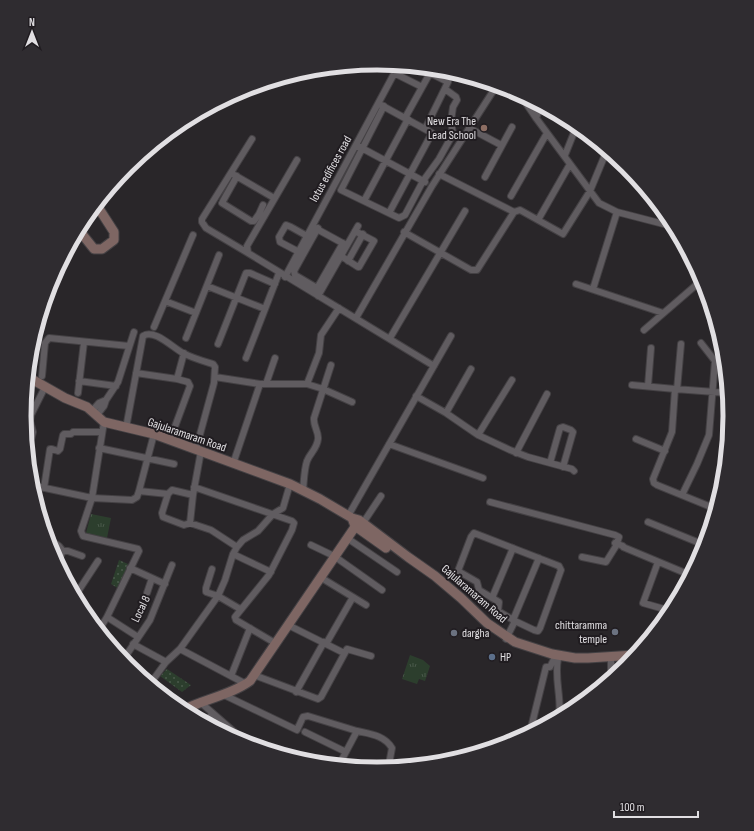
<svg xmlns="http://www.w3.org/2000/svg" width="754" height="831" viewBox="0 0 754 831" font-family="'Sofia Sans Condensed',sans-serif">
	<defs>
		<pattern id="grass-dots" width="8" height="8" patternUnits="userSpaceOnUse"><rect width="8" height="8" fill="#2c3e2d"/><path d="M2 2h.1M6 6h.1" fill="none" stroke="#4a594b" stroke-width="1.8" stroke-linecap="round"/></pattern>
		<pattern id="park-tufts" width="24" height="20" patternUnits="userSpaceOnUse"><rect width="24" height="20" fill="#2c3e2d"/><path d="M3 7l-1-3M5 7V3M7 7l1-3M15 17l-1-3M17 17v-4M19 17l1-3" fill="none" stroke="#4a594b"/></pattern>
	</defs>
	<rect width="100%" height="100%" fill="#292629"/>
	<path fill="url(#grass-dots)" d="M 119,560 L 128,564 L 119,589 L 111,584 Z
		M 167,669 L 191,685 L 182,692 L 160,676 Z"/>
	<path fill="url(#park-tufts)" d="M 91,514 L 111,518 L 107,538 L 86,533 Z
		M 410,655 L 423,660 L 430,666 L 425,681 L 419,679 L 417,684 L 402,679 Z"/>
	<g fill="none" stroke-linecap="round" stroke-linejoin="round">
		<g stroke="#444144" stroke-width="8">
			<path id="street" d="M 394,73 L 422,87
				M 519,93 L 536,118 L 599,203 L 617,212 L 675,227
				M 381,105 L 432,133 L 389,213
				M 384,106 L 341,190 L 399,218 L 405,215 L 423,181 L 439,159 L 453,134 L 451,121 L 453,107 L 457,100 L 456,97 L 445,89
				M 405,118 L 430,73 L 448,82 L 425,129
				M 536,118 L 541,105
				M 469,128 L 501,145
				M 358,146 L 425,182
				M 565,155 L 577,125
				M 297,160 L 247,246 L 248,253 L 434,366
				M 231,173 L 274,198
				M 439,174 L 514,212
				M 485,177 L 512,127
				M 511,196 L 547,133
				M 223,201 L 237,176
				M 364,201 L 408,119
				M 222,203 L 251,221 L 254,221 L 259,214 L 264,217
				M 259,214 L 263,205
				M 538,220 L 570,164
				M 315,228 L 346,245
				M 404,232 L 471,270 L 477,270 L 514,212 L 520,210 L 563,234 L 590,191 L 607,150
				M 299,252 L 280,242 L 279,237 L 286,225 L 291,227 L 307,236
				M 248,253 L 206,228 L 202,222 L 202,219 L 252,139
				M 341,256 L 358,267 L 359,267 L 374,241 L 355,231
				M 348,261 L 363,234
				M 285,277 L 395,72
				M 576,284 L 663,313
				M 207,286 L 265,309
				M 317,288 L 295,275 L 294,271 L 318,228
				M 593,289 L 617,212
				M 316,290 L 343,243
				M 318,296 L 358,226
				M 165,301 L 196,313
				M 356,318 L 432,186 L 497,85
				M 154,327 L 193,235
				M 644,330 L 703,279
				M 186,338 L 219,255
				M 390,338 L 465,211
				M 701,343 L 726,375
				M 218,344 L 246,273 L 250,273 L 275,284
				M 246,358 L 279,273
				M 136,373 L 177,379
				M 42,376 L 45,343 L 49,338 L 129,346
				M 215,377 L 260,384 L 307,384 L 323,389 L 352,402
				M 79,381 L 116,386
				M 266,384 L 275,358
				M 307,384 L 319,353 L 321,335 L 339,308
				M 632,385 L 675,389
				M 648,386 L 651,348
				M 677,390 L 681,344
				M 78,393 L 84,342
				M 416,396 L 446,413 L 478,435 L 512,380
				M 92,411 L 99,403 L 106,400 L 118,382 L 134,332
				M 446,413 L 471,369
				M 97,415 L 104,406 L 106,400
				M 126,428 L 143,336 C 154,328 173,348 183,353 C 192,358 203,361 213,364 L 215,367 L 214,383 L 196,449
				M 478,435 L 510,450 L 528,457 L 572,469 L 574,471
				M 636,439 L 665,451
				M 170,440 L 190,386 L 188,382 L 177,379 L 184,353
				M 389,444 L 483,478
				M 27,445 L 30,443 L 33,432 L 30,421 L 31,415 L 45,387
				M 99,448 L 174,464
				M 516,453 L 547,394
				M 550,463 L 560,428 L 563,427 L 571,430 L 573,432 L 563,467
				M 233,464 L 260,384
				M 31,485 L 92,498 L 104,422
				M 194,487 L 292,521 L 294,523 L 292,530 L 269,575 L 235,617 L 236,620 L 275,643
				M 44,488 L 50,449 L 52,449 L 58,451 L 60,449 L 63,435 L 64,434 L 71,434 L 73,432 L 102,432
				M 303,490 C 304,481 304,470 307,461 C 310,453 317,449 318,439 C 319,432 313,426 314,418 L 331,365
				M 139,491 L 154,434
				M 168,494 L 162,513 L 163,517 L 184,525 L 190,523
				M 682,495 L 697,464 L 709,435 L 715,361
				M 490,502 L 615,535 L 619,537 L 617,543
				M 716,509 L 657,485 L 654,483 L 653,479 L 672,432 L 675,389 L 728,393
				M 348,516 L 451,336
				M 648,522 L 702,544
				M 363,523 L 381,496
				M 47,538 L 59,546 L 63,551 L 57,563
				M 347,538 L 397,572
				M 615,543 L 623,546 L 623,547 L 690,575
				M 311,545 L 334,556 L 382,590
				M 237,547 L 243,540 L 258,531 L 273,514 L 283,508 L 290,484
				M 63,551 L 68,551 L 82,556
				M 233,554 L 271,572
				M 582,557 L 606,562 L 616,546
				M 658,562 L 643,603 L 671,611
				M 130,568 L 165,584
				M 212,569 L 206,588 L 206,592 L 218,596 L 240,609
				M 689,575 L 712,520
				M 320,577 L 366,605
				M 147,593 L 152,578
				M 75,596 L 98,561
				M 492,598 L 513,548
				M 107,617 L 138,637
				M 513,620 L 539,558
				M 288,625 L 344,653
				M 99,630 L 107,617 L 139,551 L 138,549 L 83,536 L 81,531 L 92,498 L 132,500 L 137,497 L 139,491 L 168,494 L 172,490 L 193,495
				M 506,639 L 515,621 L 534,630 L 538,631 L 540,628 L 561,570 L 559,566 L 474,533 L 471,537 L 458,571 L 477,582 L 479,590 L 499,602 L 498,611 L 515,621
				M 133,644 L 166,662
				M 326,644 L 353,597
				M 180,649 L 246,684
				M 558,659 C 554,679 562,698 559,717
				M 123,660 L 150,620 L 172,565
				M 254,675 L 318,699 L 321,697 L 347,649 L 371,656
				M 231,676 L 250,628
				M 611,678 L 611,657
				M 150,684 L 166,662 L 180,649 L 218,596 L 225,580 L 233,554 L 237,547 L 211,530 L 190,523 L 193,495 L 201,451
				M 296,692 L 324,642
				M 222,694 L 297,730 L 303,717 L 308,716 L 357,731 L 339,765
				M 200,702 L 247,743
				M 207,723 L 212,713
				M 357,731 C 370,734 384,735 392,748 L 389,764
				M 305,732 L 346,752
				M 530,732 L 546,667 L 550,667 L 554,659"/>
		</g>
		<g stroke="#444144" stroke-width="11">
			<path id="secondary" d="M 78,229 L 94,249 L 102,249 L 114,240 L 114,232 L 96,204
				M 28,377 L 65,398 L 87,407 L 104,422 L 154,434 L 290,484 L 320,499 L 352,518 L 359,520 L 408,557 L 435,576 L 461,598 L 487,623 L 515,642 L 552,654 L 575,658 L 588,658 L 635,655
				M 352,518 L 355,526 L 386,548
				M 183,710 C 204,699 231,695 250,681 L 359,521"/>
		</g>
		<use href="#street" stroke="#605c60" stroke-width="6"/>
		<use href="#secondary" stroke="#7e6663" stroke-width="9"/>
	</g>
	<circle fill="#8d6e63" stroke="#201c20" stroke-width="1.5" cx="484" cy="128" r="4"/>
	<g fill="#6b7280" stroke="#201c20" stroke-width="1.5">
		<circle cx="615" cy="632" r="4"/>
		<circle cx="454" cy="633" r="4"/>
	</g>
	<circle fill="#5c6f8a" stroke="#201c20" stroke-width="1.5" cx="492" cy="657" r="4"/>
	<g text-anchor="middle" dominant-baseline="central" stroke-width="4" stroke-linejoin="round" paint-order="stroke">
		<g font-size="12" fill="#e1dfe2" stroke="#201c20" text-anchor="end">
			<text x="476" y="121">New Era The<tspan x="476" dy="14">Lead School</tspan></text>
			<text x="607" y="625">chittaramma<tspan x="607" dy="14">temple</tspan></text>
			<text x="462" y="633" text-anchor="start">dargha</text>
			<text x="500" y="657" text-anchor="start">HP</text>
		</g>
		<g font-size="12" fill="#e1dfe2" stroke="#201c20">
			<text transform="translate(331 169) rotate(-61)">lotus edifices road</text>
			<text transform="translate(187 435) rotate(19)">Gajularamaram Road</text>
			<text transform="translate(474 594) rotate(41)">Gajularamaram Road</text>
			<text transform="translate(141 609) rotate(-64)">Local 8</text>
		</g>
	</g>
	<path d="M0 0H754V831H0ZM31 416a346 346 0 1 1 692 0a346 346 0 1 1-692 0Z" fill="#2f2c30" fill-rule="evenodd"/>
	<path fill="none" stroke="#e1dfe2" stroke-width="5" d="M31 416a346 346 0 1 1 692 0a346 346 0 1 1-692 0Z"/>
	<g transform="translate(32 32)" stroke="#201c20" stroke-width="3" paint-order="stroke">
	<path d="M0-3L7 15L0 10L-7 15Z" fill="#e1dfe2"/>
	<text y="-6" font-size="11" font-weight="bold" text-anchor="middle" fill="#e1dfe2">N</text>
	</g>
	<path d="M614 811v6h84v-6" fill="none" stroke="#e1dfe2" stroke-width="2"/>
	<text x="620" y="811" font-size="12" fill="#e1dfe2" stroke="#201c20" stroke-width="3" paint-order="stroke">100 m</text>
</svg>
